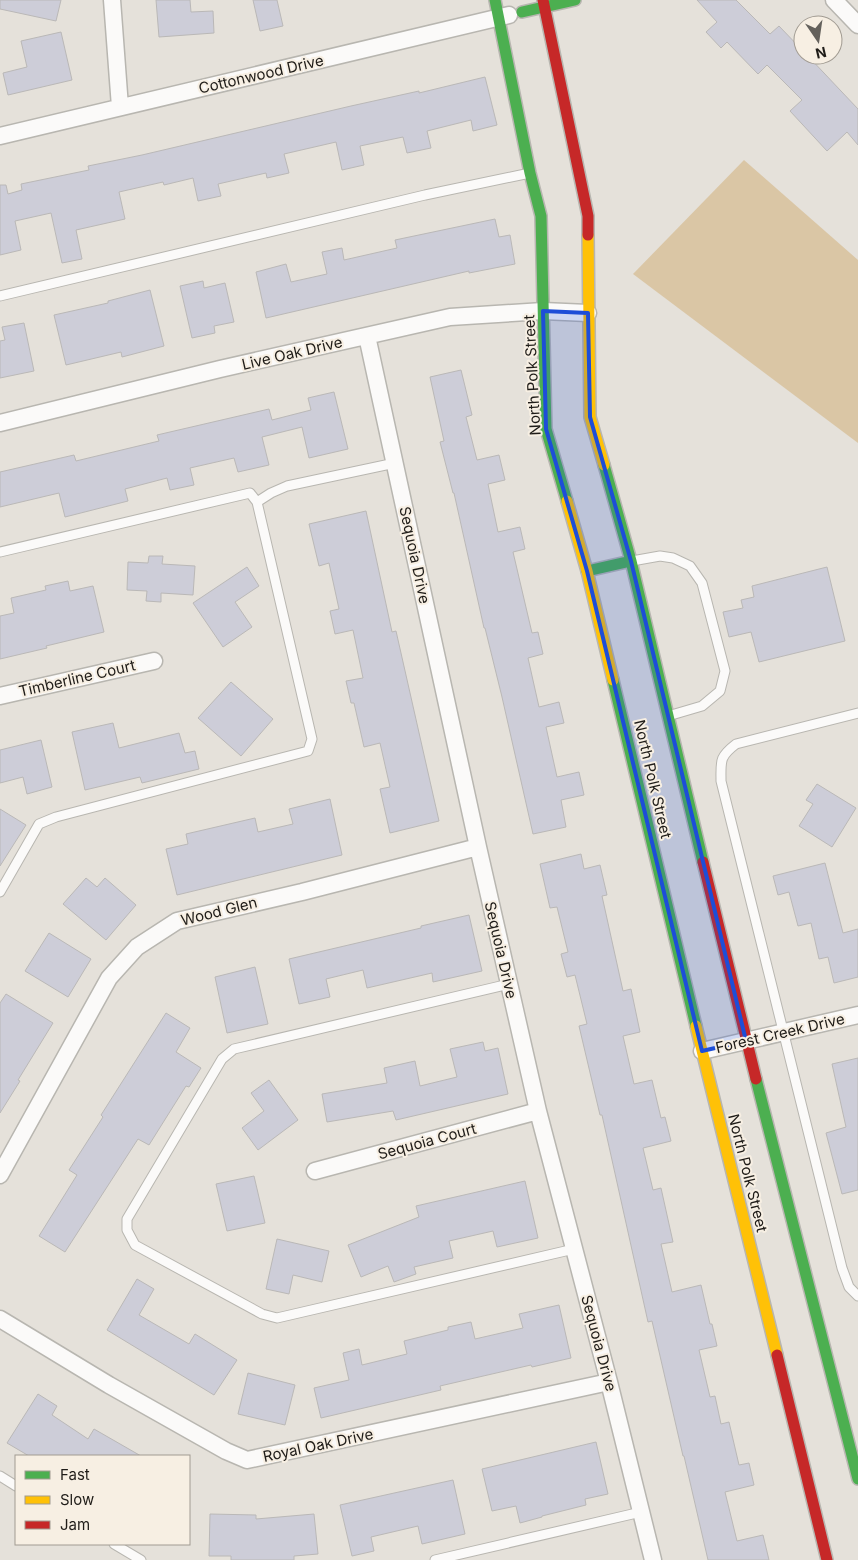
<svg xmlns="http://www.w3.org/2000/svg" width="858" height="1560" viewBox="0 0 858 1560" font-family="Inter,sans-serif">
	<rect width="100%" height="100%" fill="#e5e1da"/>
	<path fill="#dac6a5" d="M 744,160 L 858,260 L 858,443 L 633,274 Z"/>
	<path fill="#cdcdd8" stroke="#bab8b7" d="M 0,0 L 61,0 L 56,21 L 0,9 Z
		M 156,0 L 190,0 L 191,12 L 213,11 L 214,33 L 159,37 Z
		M 253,0 L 277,0 L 283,26 L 260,31 Z
		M 697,0 L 736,0 L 770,34 L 779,26 L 803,51 L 803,55 L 807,55 L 858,109 L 858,145 L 847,132 L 827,151 L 790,111 L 802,100 L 767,65 L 758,74 L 727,42 L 721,48 L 706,32 L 717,22 Z
		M 61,32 L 72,80 L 8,95 L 3,73 L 27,67 L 21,41 Z
		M 485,77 L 497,125 L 473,131 L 471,120 L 427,131 L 431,148 L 407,153 L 403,137 L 360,146 L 364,165 L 342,170 L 336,142 L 284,154 L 289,173 L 267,178 L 266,173 L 218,184 L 221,196 L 198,201 L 193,178 L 164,185 L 163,182 L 119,192 L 125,219 L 76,230 L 82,259 L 62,263 L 51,213 L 15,221 L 21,250 L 0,255 L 0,185 L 6,185 L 8,194 L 22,190 L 21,184 L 89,170 L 88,166 L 142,155 L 351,106 L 419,91 L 419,93 Z
		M 495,219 L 499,237 L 510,235 L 515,264 L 469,273 L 469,271 L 266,318 L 256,272 L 286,264 L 291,282 L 327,274 L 322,252 L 342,248 L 344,260 L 397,248 L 395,240 Z
		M 203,281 L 204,288 L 225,283 L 234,322 L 214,326 L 215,333 L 192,338 L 180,286 Z
		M 150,290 L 164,346 L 122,357 L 121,352 L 66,365 L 54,315 L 108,303 L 108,301 Z
		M 24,323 L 34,371 L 0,378 L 0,341 L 5,340 L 2,327 Z
		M 461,370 L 472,415 L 466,417 L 477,460 L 499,455 L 505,480 L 488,484 L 498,532 L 520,527 L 525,549 L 513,552 L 532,633 L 538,632 L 543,654 L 528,658 L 539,707 L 559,702 L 564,723 L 546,727 L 557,777 L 579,772 L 584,795 L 561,800 L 566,827 L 533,834 L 502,697 L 485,628 L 484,628 L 454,493 L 453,493 L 440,442 L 444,441 L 430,377 Z
		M 334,392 L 348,449 L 309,458 L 302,427 L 262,437 L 269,465 L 238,472 L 234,458 L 190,468 L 194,485 L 170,490 L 167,478 L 125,489 L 128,501 L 65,517 L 59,493 L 0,507 L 0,472 L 74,455 L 76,461 L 159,441 L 157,435 L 269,409 L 272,420 L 311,410 L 308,398 Z
		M 366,511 L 392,632 L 396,631 L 439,821 L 390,833 L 380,789 L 390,787 L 380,743 L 364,747 L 354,703 L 351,703 L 346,681 L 363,678 L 353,630 L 335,634 L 330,611 L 339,609 L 329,563 L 319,566 L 309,524 Z
		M 149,556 L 163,556 L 162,564 L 195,566 L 193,595 L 161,593 L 161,602 L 146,601 L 147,591 L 127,590 L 128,562 L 148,563 Z
		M 247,567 L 259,586 L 235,602 L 252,627 L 223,647 L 193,603 Z
		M 827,567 L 845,641 L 759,662 L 751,632 L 729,637 L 723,612 L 743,608 L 741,600 L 754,597 L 752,586 Z
		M 68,581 L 70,591 L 93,586 L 104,632 L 46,646 L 47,648 L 0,659 L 0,616 L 14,613 L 11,598 L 46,590 L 45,586 Z
		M 231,682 L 273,719 L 241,756 L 198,718 Z
		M 113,723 L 119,748 L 179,733 L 185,753 L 195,751 L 199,769 L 142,783 L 140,777 L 85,790 L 72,732 Z
		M 41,740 L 52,787 L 27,794 L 23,777 L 0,783 L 0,750 Z
		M 817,784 L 856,808 L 832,847 L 799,826 L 813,804 L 806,800 Z
		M 330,799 L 342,855 L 177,895 L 166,849 L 188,844 L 186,834 L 255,818 L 258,832 L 293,824 L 289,809 Z
		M 0,809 L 26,825 L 0,866 Z
		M 581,854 L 584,869 L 600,865 L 607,895 L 602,896 L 623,991 L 631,989 L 640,1032 L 623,1036 L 634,1084 L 652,1080 L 661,1118 L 665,1117 L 671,1141 L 643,1148 L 653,1190 L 661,1188 L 673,1242 L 661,1244 L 672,1292 L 701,1285 L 710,1324 L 712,1324 L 717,1346 L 699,1350 L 710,1397 L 715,1396 L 721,1424 L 729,1422 L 739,1465 L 749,1463 L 754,1485 L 725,1492 L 737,1541 L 763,1535 L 769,1560 L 708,1560 L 684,1456 L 683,1456 L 652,1321 L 648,1322 L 602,1115 L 600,1115 L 579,1026 L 587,1024 L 575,975 L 567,977 L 561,954 L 568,952 L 557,907 L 550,908 L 540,864 Z
		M 825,863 L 843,933 L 858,929 L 858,977 L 834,983 L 828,957 L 819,959 L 811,923 L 798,926 L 789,892 L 778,895 L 773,876 Z
		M 86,878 L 97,887 L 105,878 L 136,905 L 106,940 L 63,904 Z
		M 469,915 L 482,971 L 433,982 L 432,973 L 367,988 L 363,970 L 326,979 L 330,997 L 299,1004 L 289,959 L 421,928 L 421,926 Z
		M 49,933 L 91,959 L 68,997 L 25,971 Z
		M 255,967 L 268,1024 L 227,1033 L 215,977 Z
		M 6,994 L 53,1023 L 18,1080 L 20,1081 L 0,1113 L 0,1003 Z
		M 166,1013 L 190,1028 L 176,1052 L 201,1068 L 189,1087 L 186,1086 L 149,1145 L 138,1139 L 65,1252 L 39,1236 L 77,1175 L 69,1170 L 103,1117 L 101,1115 Z
		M 483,1042 L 485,1051 L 498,1048 L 508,1094 L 396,1120 L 393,1111 L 327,1122 L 322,1094 L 387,1083 L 384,1068 L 415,1061 L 420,1086 L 457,1077 L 450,1049 Z
		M 858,1058 L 858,1190 L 842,1194 L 826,1133 L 846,1127 L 832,1064 Z
		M 269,1080 L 298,1120 L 258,1150 L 242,1128 L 264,1111 L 251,1093 Z
		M 254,1176 L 265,1223 L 227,1231 L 216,1184 Z
		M 525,1181 L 538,1238 L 497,1247 L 493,1231 L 449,1241 L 453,1258 L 414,1267 L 416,1274 L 394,1282 L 388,1266 L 361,1277 L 348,1245 L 419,1217 L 416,1206 Z
		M 277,1239 L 329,1251 L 322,1282 L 293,1275 L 289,1294 L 266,1289 Z
		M 137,1279 L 154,1289 L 139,1315 L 189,1344 L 195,1334 L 237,1360 L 214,1395 L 107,1330 Z
		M 559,1305 L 571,1358 L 532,1367 L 531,1365 L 440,1386 L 441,1390 L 321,1418 L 314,1388 L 349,1380 L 343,1353 L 359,1349 L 362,1365 L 407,1354 L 404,1341 L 448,1330 L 448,1327 L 471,1322 L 475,1339 L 523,1328 L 519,1314 Z
		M 248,1373 L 295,1385 L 285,1425 L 238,1414 Z
		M 38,1394 L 57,1406 L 52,1415 L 88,1439 L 94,1429 L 141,1456 L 29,1456 L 7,1443 Z
		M 596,1442 L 608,1494 L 585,1499 L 586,1505 L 542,1516 L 542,1517 L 520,1523 L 516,1506 L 492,1511 L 482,1469 Z
		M 453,1480 L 465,1534 L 422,1544 L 418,1526 L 371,1537 L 374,1551 L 352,1556 L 340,1505 Z
		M 210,1514 L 256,1515 L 256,1519 L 314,1514 L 318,1554 L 294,1556 L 294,1560 L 231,1560 L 231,1556 L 209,1556 Z"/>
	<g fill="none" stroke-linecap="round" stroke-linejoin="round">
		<g stroke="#b8b6b0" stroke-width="11">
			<path id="lane" d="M 0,296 L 425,195 L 530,173
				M 257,502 L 271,493 L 287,486 L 395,463
				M 0,552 L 250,493 L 257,502 L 312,739 L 308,751 L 56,817 L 39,824 L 0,892
				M 632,561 L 660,556 L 673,558 L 690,566 L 702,583 L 725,671 L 720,691 L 702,706 L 668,716
				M 858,713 L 736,744 C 719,757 721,761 721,781 L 842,1268 L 849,1287 L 858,1296
				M 509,984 L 234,1049 L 222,1059 L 127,1219 L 127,1230 L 135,1245 L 262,1314 L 277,1318 L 574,1249
				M 0,1476 L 16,1486
				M 114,1544 L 141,1560
				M 435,1560 L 641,1512"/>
		</g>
		<g stroke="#b8b6b0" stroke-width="19">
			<path id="street" d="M 112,0 L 120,107
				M 834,0 L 858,25
				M 0,136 L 509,15
				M 367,336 L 478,847 L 538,1111 L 609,1382 L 653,1560
				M 0,423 L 220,369 L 450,317 L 543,311 L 588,313
				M 0,696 L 154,661
				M 702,1051 L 858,1015
				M 315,1171 L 538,1111
				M 0,1175 L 109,978 L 137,947 L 177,921 L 302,892 L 478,847
				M 0,1319 L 109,1385 L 226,1451 L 247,1460 L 609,1382"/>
		</g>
		<g stroke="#b8b6b0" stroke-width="14">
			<path id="fast" d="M 495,0 L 530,173 L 541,216 L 546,429 L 567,501
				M 522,12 L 575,0
				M 604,465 L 631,561 L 703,862
				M 587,571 L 631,561
				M 613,680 L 696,1026
				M 756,1079 L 858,1479"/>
		</g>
		<g stroke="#b8b6b0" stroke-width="14">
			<path id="slow" d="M 588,235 L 590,417 L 604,465
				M 567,501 L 587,571 L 613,680
				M 696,1026 L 777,1355"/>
		</g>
		<g stroke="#b8b6b0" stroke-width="14">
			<path id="jam" d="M 543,0 L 588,216 L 588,235
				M 703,862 L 756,1079
				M 777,1355 L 827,1560"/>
		</g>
		<use href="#lane" stroke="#fbfaf9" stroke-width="9"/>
		<use href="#street" stroke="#fbfaf9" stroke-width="16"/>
		<use href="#fast" stroke="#4caf50" stroke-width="11"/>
		<use href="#slow" stroke="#ffc107" stroke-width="11"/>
		<use href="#jam" stroke="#c62828" stroke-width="11"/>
	</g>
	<path fill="#1d4ed8" fill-opacity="0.2" stroke="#1d4ed8" stroke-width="4" stroke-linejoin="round" d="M 543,311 L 588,313 L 590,417 L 631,561 L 746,1041 L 702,1051 L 587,571 L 546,429 Z"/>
	<g text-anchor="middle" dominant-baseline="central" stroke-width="4" stroke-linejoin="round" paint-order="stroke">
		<g font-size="15" fill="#1f1c18" stroke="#f7efe3">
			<text transform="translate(261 74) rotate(-13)">Cottonwood Drive</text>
			<text transform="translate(292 353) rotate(-13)">Live Oak Drive</text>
			<text transform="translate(532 375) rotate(-93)">North Polk Street</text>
			<text transform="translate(415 555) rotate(78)">Sequoia Drive</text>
			<text transform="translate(77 678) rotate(-13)">Timberline Court</text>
			<text transform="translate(653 779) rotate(77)">North Polk Street</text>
			<text transform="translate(219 911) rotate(-14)">Wood Glen</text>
			<text transform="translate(501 950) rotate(77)">Sequoia Drive</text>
			<text transform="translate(780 1033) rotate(-13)">Forest Creek Drive</text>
			<text transform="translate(427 1141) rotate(-15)">Sequoia Court</text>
			<text transform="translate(748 1173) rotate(76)">North Polk Street</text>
			<text transform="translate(599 1343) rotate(75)">Sequoia Drive</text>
			<text transform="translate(318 1445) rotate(-12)">Royal Oak Drive</text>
		</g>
	</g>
	<rect x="15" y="1455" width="175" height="90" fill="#f7efe3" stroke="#a19b92"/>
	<rect x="25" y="1471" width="25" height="8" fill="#4caf50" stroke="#a19b92"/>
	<text x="60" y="1480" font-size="15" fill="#1f1c18">Fast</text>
	<rect x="25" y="1496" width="25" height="8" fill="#ffc107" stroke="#a19b92"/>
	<text x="60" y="1505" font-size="15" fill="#1f1c18">Slow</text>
	<rect x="25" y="1521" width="25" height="8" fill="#c62828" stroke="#a19b92"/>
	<text x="60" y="1530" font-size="15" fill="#1f1c18">Jam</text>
	<g transform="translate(818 40) rotate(167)"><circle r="24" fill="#f7efe3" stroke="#a19b92"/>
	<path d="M0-4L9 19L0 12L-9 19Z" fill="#64615c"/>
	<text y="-8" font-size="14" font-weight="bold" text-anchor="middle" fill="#1f1c18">N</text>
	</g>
</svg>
